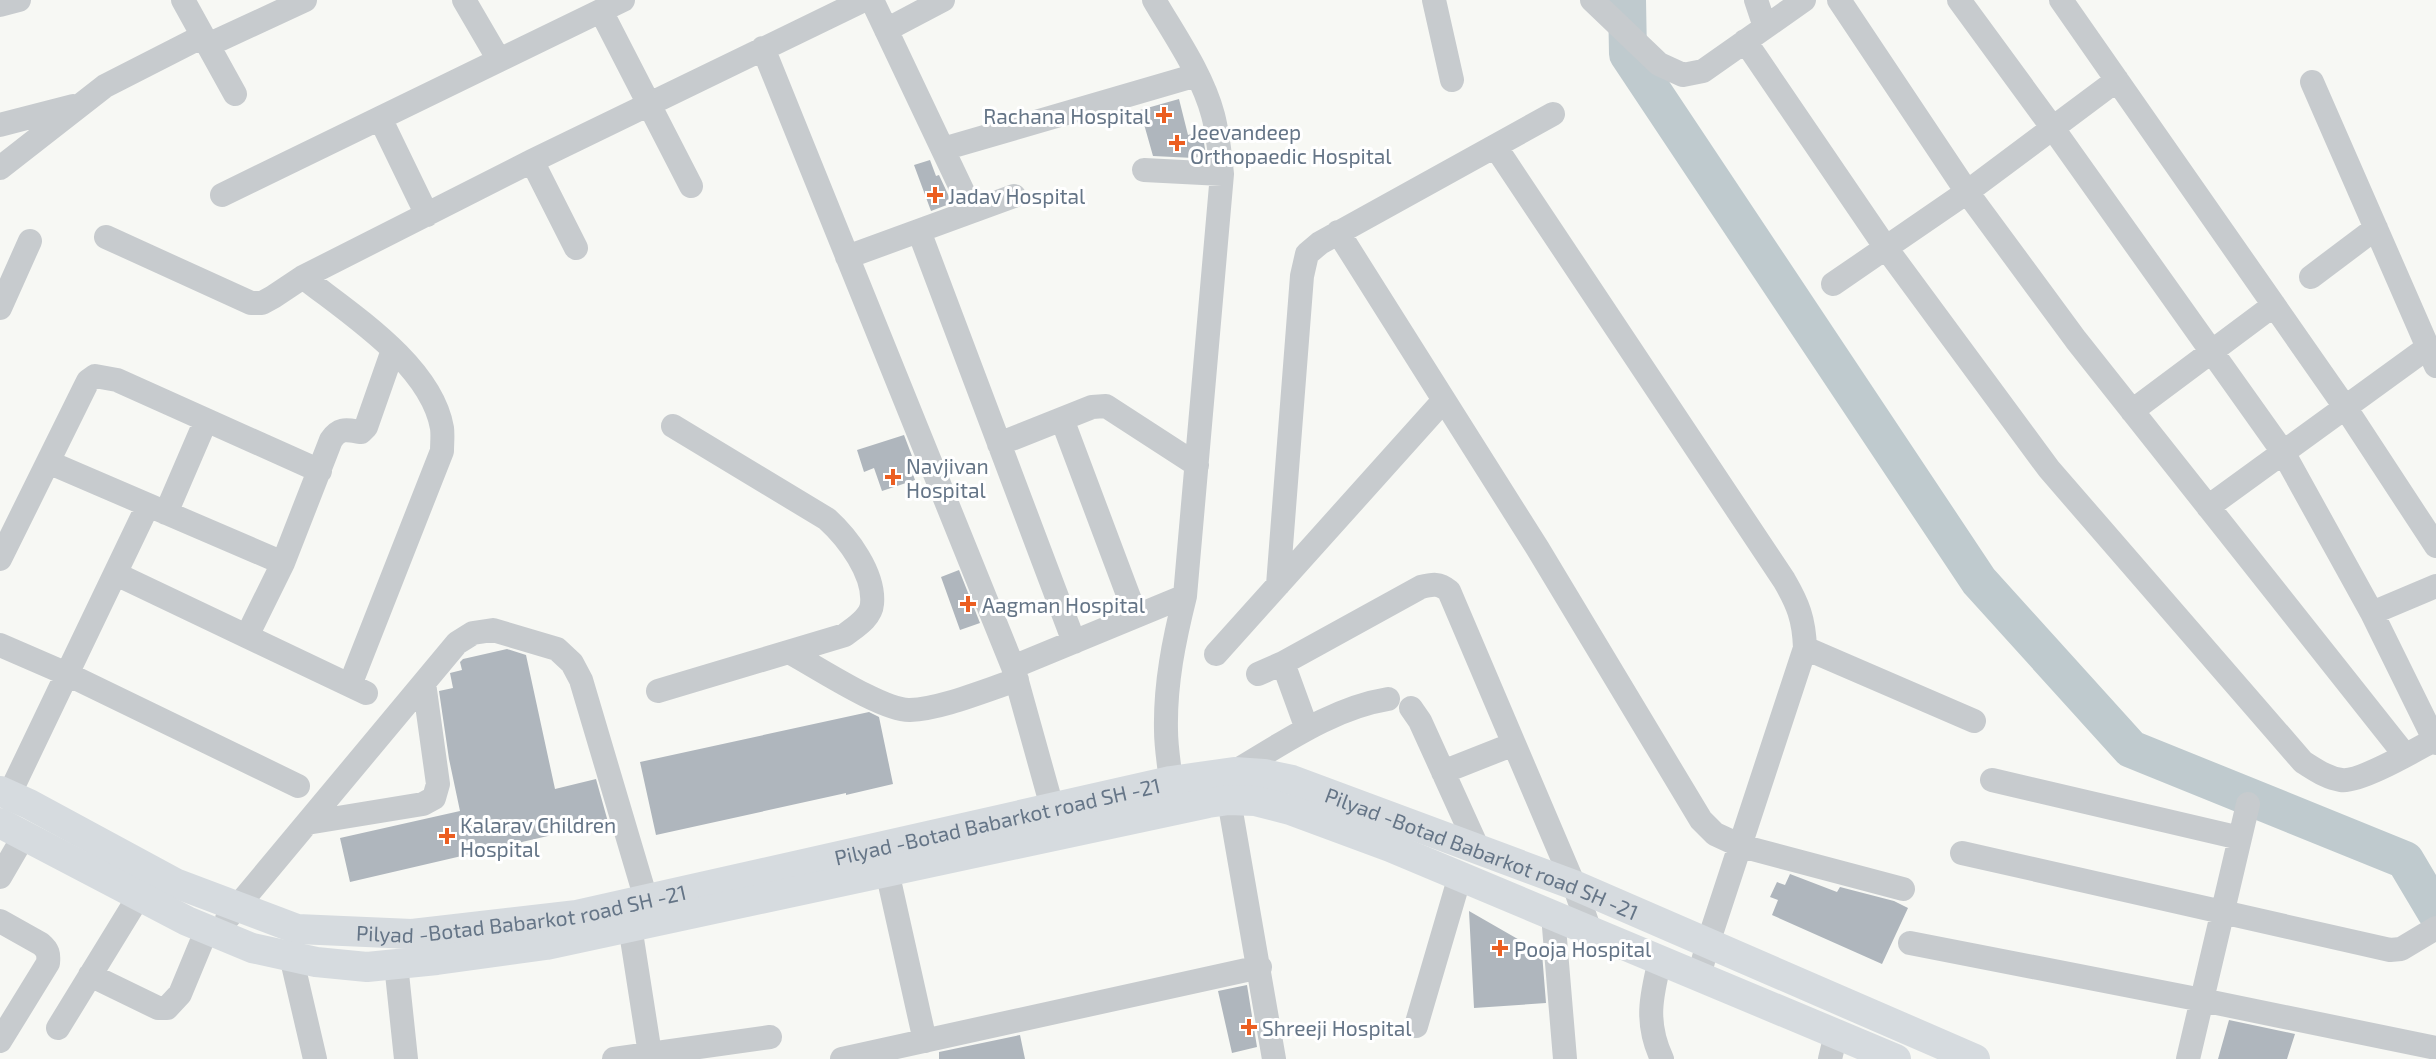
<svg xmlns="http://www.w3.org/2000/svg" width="2436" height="1059" viewBox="0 0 2436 1059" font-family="'Exo 2',sans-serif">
	<rect width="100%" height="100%" fill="#f7f8f4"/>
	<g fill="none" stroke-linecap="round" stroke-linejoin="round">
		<path stroke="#bfcace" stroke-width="38" d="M 1627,0 L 1628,54 L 1979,581 L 2131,749 L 2405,860 L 2436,912"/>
	</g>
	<path fill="#afb6bd" d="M 1179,99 L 1188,135 L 1202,131 L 1206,155 L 1194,158 L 1153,156 L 1140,110 Z
		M 930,160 L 936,176 L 939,175 L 952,203 L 931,211 L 914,165 Z
		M 904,435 L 912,456 L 907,457 L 915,480 L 882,491 L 874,468 L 864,472 L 857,450 Z
		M 959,570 L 980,623 L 960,630 L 941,577 Z
		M 507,649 L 526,655 L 555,789 L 596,779 L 608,822 L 350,882 L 340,838 L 460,811 L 449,759 L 439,691 L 453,688 L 450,673 L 462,670 L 460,662 L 463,659 Z
		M 869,712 L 879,717 L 893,784 L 846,795 L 846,793 L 656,835 L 640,762 Z
		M 1790,874 L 1837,892 L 1840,887 L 1894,901 L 1908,908 L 1882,964 L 1772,915 L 1778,900 L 1770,897 L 1777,882 L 1785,885 Z
		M 1469,911 L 1542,953 L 1546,1003 L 1474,1008 Z
		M 1247,985 L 1257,1047 L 1232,1053 L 1218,991 Z
		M 2229,1020 L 2295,1034 L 2287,1059 L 2218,1059 Z
		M 1020,1035 L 1025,1059 L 939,1059 L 939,1052 Z"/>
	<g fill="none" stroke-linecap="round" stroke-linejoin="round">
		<path stroke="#c7cbce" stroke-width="24" d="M 183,0 L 235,94
			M 464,0 L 499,60
			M 872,0 L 972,211
			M 1154,0 C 1175,36 1202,74 1213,115 C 1218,134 1220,154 1222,174 L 1185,596 C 1174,640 1165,684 1166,730 C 1166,747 1169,764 1171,781
			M 1434,0 L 1452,80
			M 1592,0 L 1659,64 L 1683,75 L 1703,71 L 1804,0
			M 1756,0 L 1765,27
			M 1839,0 L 1967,192 L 2076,340 L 2405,755
			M 1959,0 L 2052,127 L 2283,452 L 2372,613 L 2436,743
			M 2061,0 L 2345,407 L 2436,546
			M 0,5 L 19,0
			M 601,11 L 691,186
			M 886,30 L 943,0
			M 1745,41 L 1886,248 L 2049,469 L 2303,762 C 2316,770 2327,778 2341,780 C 2360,783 2417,749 2436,739
			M 208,45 L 305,0
			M 763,48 L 1013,667 L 1057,825
			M 2312,82 L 2436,366
			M 380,118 L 427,215
			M 0,125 L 73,106
			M 1495,146 L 1784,580 C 1798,604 1804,619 1805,648 L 1708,943 L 1699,976
			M 943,149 L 1197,75
			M 532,161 L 576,248
			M 0,168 L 105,86 L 203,36
			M 1144,170 L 1222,174
			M 222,195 L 623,0
			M 919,231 L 1074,642
			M 1338,232 L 1538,549 L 1701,820 L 1715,834 L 1741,846 L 1903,889
			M 106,237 L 251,303 L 262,303 L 273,297 L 303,277 L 532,161 L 864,0
			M 847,257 L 1014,196
			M 303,277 C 350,314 431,365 442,428 C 443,435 442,443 442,451 L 350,685
			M 2311,277 L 2376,228
			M 1833,284 L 1967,192 L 2117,80
			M 0,308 L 30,241
			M 2132,411 L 2274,305
			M 1062,419 L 1136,616
			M 999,444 L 1092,407 L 1106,406 L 1197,465
			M 48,462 L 283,563
			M 2208,507 L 2427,348
			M 166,513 L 206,420
			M 0,559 L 84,389 L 88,381 L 95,376 L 117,380 L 320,471
			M 116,574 L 366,693
			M 1278,585 L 1302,276 L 1307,254 L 1320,243 L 1553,114
			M 2372,613 L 2436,586
			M 247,636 L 283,563 L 331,440 C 340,427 347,430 361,432 L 366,427 L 393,350
			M 0,645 L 67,674 L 298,786
			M 1805,648 L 1974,721
			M 789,652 C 815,666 883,711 910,710 C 941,709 986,690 1017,680
			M 1216,654 L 1444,400
			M 1283,663 L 1307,729
			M 1013,667 L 1185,596
			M 1258,674 L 1283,663 L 1421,587 C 1433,584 1439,583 1449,591 L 1574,885 L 1590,931
			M 658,691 L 845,635 C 855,627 871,618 872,604 C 875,574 848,538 827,519 L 673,426
			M 1411,708 L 1420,721 L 1479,851
			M 1234,772 C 1282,744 1332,708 1388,699
			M 1443,772 L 1514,744
			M 1992,780 L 2240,838
			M 9,795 L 148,505
			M 1229,800 L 1274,1059
			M 307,823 L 423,804 L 434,798 L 438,784 L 424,683
			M 1962,853 L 2390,950 L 2401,949 L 2436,928
			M 887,871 L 925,1041
			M 0,877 L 25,834
			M 1553,915 L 1565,1059
			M 227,919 L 457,643 L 473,633 L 493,630 L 557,649 L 572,663 L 581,680 L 646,899
			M 0,921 L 41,944 C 48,950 49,954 48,963 L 0,1041
			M 630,926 L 650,1054
			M 1910,943 L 2202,1000 L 2436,1048
			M 291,956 L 315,1059
			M 1660,960 C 1651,997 1645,1023 1662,1059
			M 396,964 L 406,1059
			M 90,975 L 158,1008 L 167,1008 L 180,994 L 207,929
			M 1416,1026 L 1460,876
			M 58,1028 L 139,896
			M 614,1059 L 770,1037
			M 842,1059 L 1260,967
			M 1830,1059 L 1836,1034
			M 2188,1059 L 2248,804"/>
		<g stroke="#d6dbdf" stroke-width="30">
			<path id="s1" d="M 0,791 L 29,804 L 175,883 L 297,929 L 412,934 L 577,915 L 1171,781 L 1234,772 L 1264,774 L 1292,780 L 1574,885 L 1975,1059"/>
			<path d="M 0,823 L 187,921 L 252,948 L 316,962 L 367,967 L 437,960 L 546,945 L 1208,803 L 1229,800 L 1255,801 L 1290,810 L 1390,847 L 1896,1059"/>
		</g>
	</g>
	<g fill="#eb5e21" stroke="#fff" stroke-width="2">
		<path d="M1161 106h6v6h6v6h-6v6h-6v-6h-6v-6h6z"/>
		<path d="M1174 134h6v6h6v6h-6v6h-6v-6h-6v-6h6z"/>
		<path d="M932 186h6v6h6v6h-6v6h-6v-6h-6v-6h6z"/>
		<path d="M890 468h6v6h6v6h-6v6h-6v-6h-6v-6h6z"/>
		<path d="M965 595h6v6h6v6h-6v6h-6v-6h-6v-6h6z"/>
		<path d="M444 827h6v6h6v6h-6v6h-6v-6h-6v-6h6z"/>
		<path d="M1497 939h6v6h6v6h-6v6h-6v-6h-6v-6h6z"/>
		<path d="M1246 1018h6v6h6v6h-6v6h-6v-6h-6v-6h6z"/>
	</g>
	<g text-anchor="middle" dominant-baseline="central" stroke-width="6" stroke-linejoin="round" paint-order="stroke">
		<g font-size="21" fill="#657587" stroke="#fff" text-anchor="start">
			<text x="1150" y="115" text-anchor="end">Rachana Hospital</text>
			<text x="1190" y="131">Jeevandeep<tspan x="1190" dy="24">Orthopaedic Hospital</tspan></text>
			<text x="948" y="195">Jadav Hospital</text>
			<text x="906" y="465">Navjivan<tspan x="906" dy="24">Hospital</tspan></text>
			<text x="982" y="604">Aagman Hospital</text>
			<text x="460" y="824">Kalarav Children<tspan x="460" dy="24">Hospital</tspan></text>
			<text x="1514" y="948">Pooja Hospital</text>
			<text x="1262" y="1027">Shreeji Hospital</text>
		</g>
		<g font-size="21" fill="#657587" stroke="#fff">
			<text stroke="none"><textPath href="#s1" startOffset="1040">Pilyad -Botad Babarkot road SH -21</textPath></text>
			<text stroke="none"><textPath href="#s1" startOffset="1544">Pilyad -Botad Babarkot road SH -21</textPath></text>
			<text stroke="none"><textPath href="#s1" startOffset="554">Pilyad -Botad Babarkot road SH -21</textPath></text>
		</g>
	</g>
</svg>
